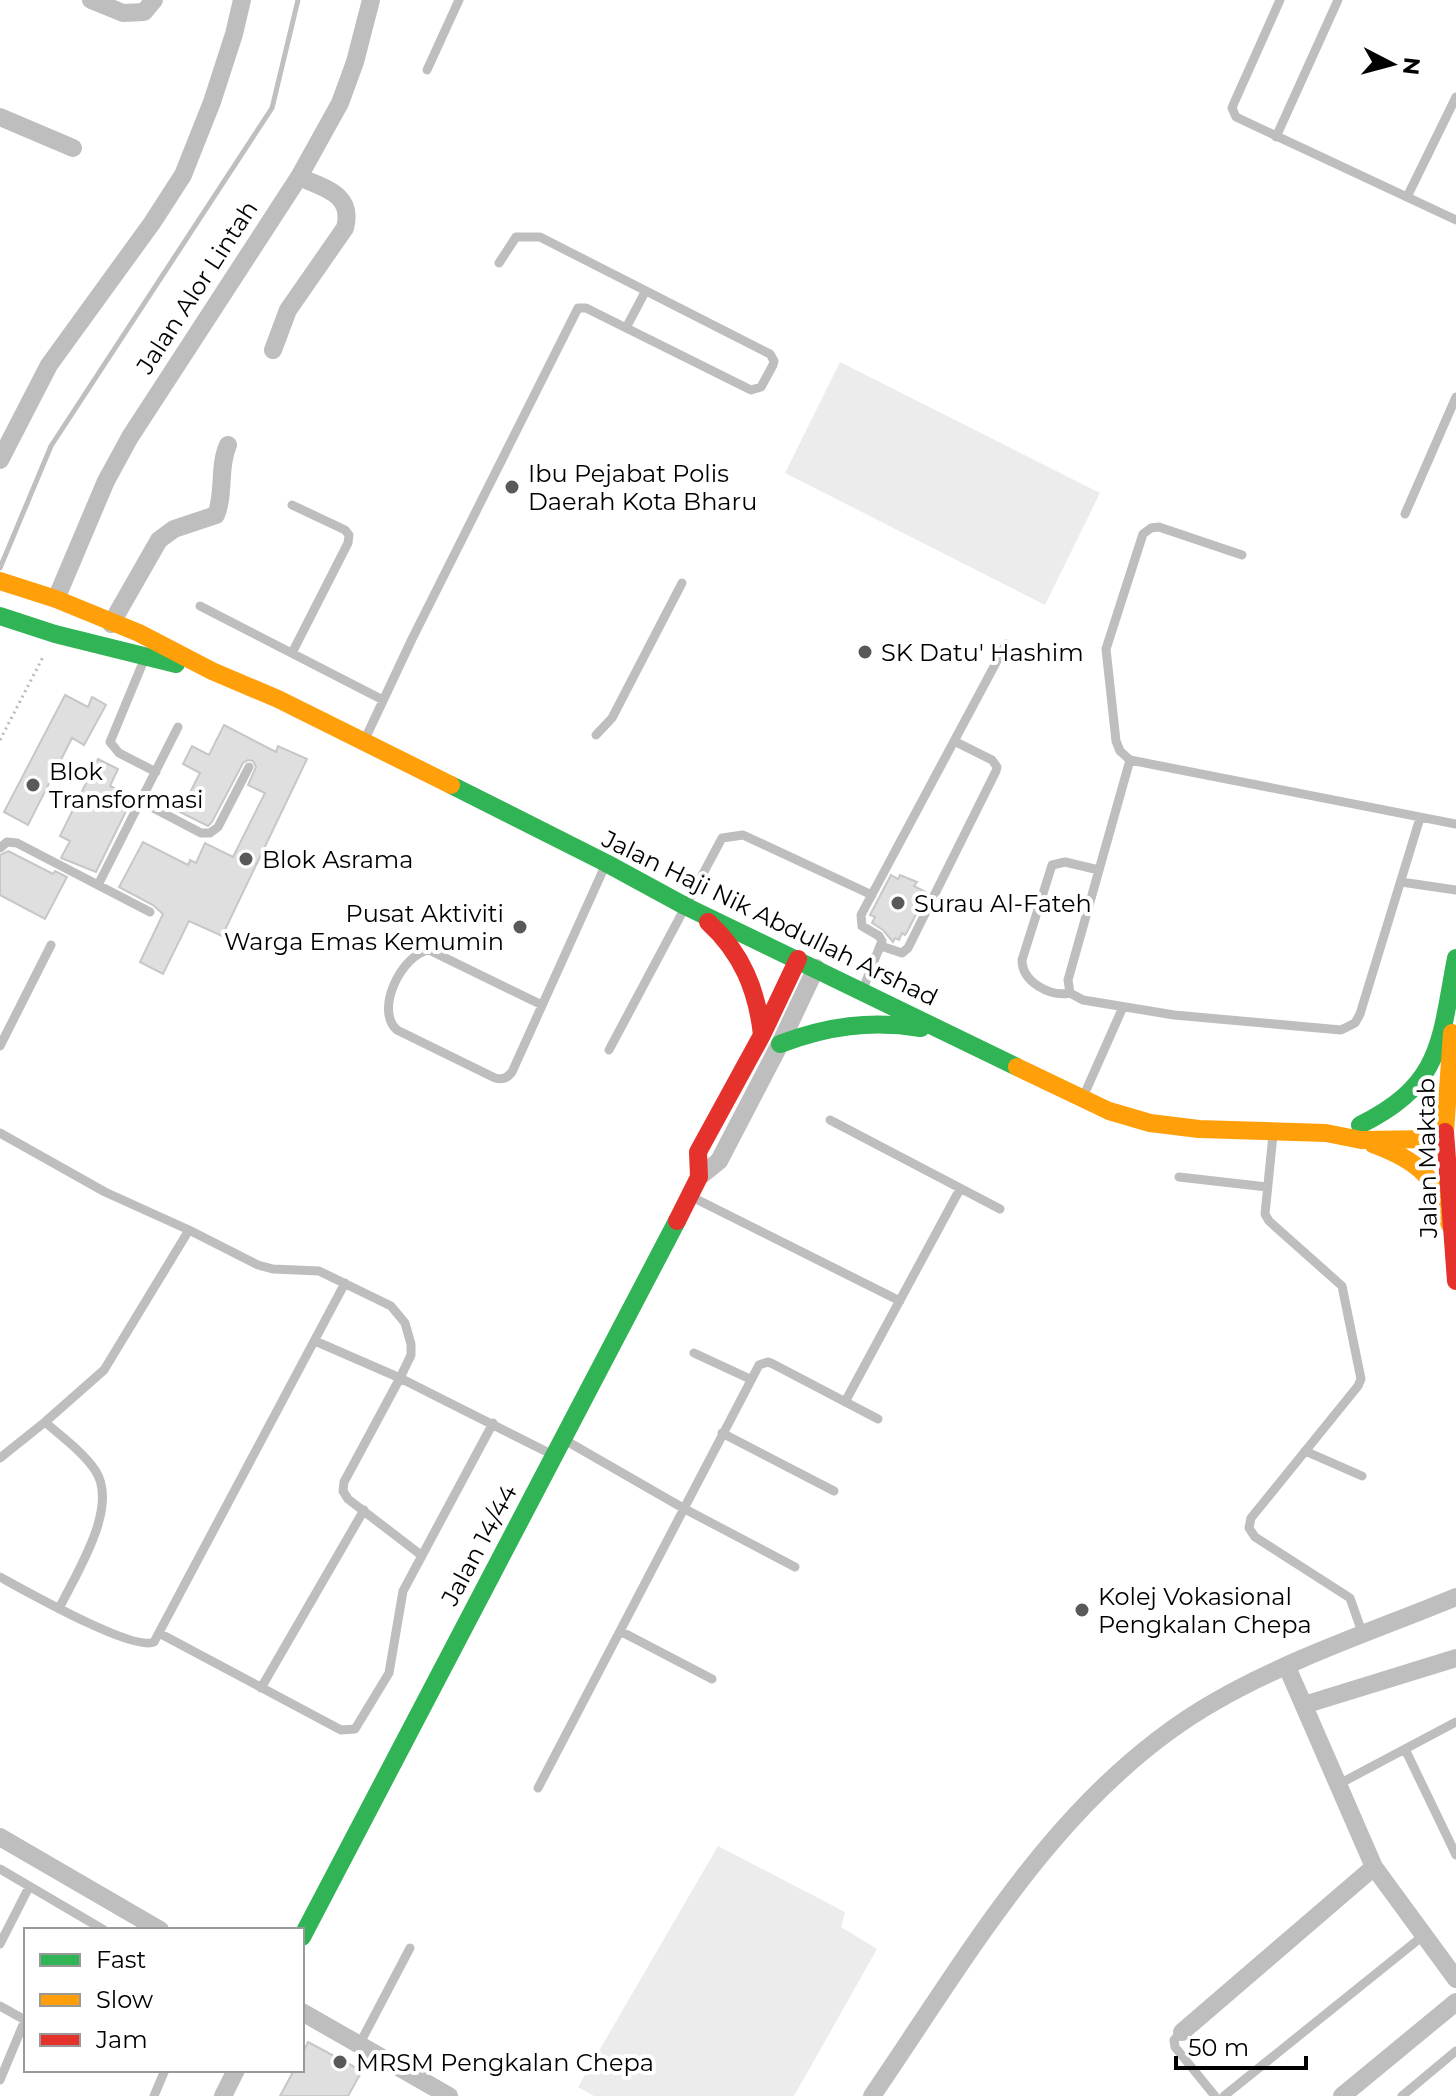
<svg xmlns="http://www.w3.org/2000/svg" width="1456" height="2096" viewBox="0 0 1456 2096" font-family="Montserrat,sans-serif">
	<rect width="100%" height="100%" fill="#fff"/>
	<path fill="#ececec" d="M 840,362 L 1100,493 L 1045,605 L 785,473 Z
		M 718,1846 L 845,1912 L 841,1927 L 877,1949 L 794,2096 L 594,2096 L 578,2087 Z"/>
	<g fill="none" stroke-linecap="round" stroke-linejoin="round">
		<path stroke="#bfbfbf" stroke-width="5" d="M 0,568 L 51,446 L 272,108 L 298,0"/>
	</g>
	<path fill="#dfdfdf" stroke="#c7c7c7" stroke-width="2" d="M 65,695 L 88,707 L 92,697 L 106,705 L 84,745 L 72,738 L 28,825 L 4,812 Z
		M 224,725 L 276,752 L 278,746 L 307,759 L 222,936 L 189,921 L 163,974 L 140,962 L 163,914 L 153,905 L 119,887 L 143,842 L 188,865 L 190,860 L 196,863 L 205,843 L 233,857 L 265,793 L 248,785 L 256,767 L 253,761 L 248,760 L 243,763 L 212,822 L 208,826 L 180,812 L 200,773 L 183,764 L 192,746 L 209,755 Z
		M 98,759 L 118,769 L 110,786 L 133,797 L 96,872 L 61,858 L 70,841 L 60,836 Z
		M 8,851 L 53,874 L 55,871 L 67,877 L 45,919 L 0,895 L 0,855 Z
		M 891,875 L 898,879 L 900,875 L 917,882 L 914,886 L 927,893 L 907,932 L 905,935 L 902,933 L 899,940 L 895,938 L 893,942 L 883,930 L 872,923 L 875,917 L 870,915 Z
		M 308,2042 L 362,2071 L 348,2096 L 280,2096 L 294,2070 L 302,2070 L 302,2054 Z"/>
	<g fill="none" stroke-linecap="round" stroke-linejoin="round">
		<path stroke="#b9b9b9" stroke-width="3" stroke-dasharray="2 4" stroke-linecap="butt" d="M 0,740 L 44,655"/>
		<path stroke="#bebebe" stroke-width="9" d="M 1280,0 L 1234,103 L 1232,108 L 1236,117 L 1456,220
			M 427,70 L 459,0
			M 1276,137 L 1338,0
			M 1407,197 L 1456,97
			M 626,328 L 645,292
			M 292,505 L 345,530 L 349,535 L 348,543 L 292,653
			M 1405,514 L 1456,397
			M 1242,555 L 1159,527 L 1151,528 L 1143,534 L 1106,649 L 1116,741 L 1120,751 L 1130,760 L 1456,824
			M 200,606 L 383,700
			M 144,660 L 110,742 L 119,753 L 156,772
			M 596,735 L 612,718 L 682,583
			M 365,739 L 412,639 L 578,308 L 586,308 L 751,390 L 761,387 L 773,365 L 774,361 L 770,354 L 540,237 L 516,237 L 499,263
			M 1130,760 L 1068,980 L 1070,993 L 1083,1000 L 1174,1015 L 1341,1030 L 1355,1023 L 1360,1014 L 1420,818
			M 140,801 L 201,833 L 210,833 L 218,827 L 249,767
			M 0,848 L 7,842 L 17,843 L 150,912
			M 1401,882 L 1456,890
			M 98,885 L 178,727
			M 881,946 L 902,953 L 908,948 L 996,771 L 997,767 L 992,760 L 954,741
			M 863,989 L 882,941 L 879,936 L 862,926 L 861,915 L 1006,644
			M 1070,993 C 1050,997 1022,982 1022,960 L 1052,865 L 1065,862 L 1099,870
			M 542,1005 L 429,950 C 402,954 374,1010 397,1030 L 495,1078 C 503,1080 507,1078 512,1072 L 605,866
			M 0,1046 L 51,945
			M 609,1050 L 722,838 L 743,835 L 872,895
			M 1084,1095 L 1123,1007
			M 830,1120 L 1000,1209
			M 0,1133 L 105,1192 L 189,1230 L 258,1265 L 273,1269 L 319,1271 L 391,1306 L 405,1323 L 411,1344 L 411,1355 L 400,1378 L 553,1455
			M 1273,1135 L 1265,1214 L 1269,1221 L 1342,1286 L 1361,1379 L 1358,1386 L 1251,1518 L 1249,1528 L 1255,1537 L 1350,1598 L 1363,1635
			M 1179,1177 L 1267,1187
			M 690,1196 L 900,1301
			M 315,1341 L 400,1378 L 344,1482 L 343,1491 L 348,1499 L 421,1555
			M 694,1353 L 750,1379
			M 845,1402 L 960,1189
			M 45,1422 C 62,1437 83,1452 95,1470 C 120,1507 76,1573 59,1609
			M 722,1433 L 834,1491
			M 563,1439 L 683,1508 L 795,1567
			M 1305,1451 L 1362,1476
			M 0,1458 L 45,1422 L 104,1370 L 189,1230
			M 0,1577 C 24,1590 133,1652 154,1642 L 345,1283
			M 620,1631 L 712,1679
			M 159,1633 L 341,1730 L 355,1729 L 389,1673 L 403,1591 L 493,1423
			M 261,1688 L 364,1510
			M 1405,1749 L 1456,1855
			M 1339,1784 L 1456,1722
			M 538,1788 L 759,1365 L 768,1362 L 773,1364 L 878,1419
			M 0,1869 L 104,1930
			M 0,1944 L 29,1887
			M 0,2006 L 25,2020 L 0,2080
			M 1182,2032 L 1174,2040 L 1175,2047 L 1215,2096
			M 359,2045 L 410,1948
			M 154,2096 L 165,2070
			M 1224,2096 L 1424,1935
			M 1402,2096 L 1456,2051"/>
		<path stroke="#bebebe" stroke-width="18" d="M 91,0 L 123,13 L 144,12 L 154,0
			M 0,117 L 73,148
			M 273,350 L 288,310 L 345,228 C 354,194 324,188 299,177
			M 0,460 L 49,365 L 152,223 L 183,175 L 212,102 L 234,34 L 242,0
			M 56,599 L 106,481 L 130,437 L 299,177 L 340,103 L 355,62 L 371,0
			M 111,624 L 159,540 L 174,529 L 216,515 C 225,493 218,467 228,445
			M 699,1177 L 719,1161 L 780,1044 L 816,968
			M 1287,1667 L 1374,1867 L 1456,1979
			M 1304,1705 L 1456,1658
			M 0,1837 L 160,1930
			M 302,2012 L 449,2096
			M 1182,2032 L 1374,1867
			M 223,2096 L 236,2070
			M 872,2096 C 970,1953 1061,1789 1216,1701 C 1291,1658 1376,1630 1456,1597
			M 1342,2096 L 1456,2002"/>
		<path stroke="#30b455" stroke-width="18" d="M 0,616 L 55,634 L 176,664
			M 451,785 L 606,863 L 685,906 L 1017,1067
			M 780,1044 C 827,1026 871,1020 921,1028
			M 1360,1125 C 1443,1084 1440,1041 1456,958
			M 302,1937 L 677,1221"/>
		<path stroke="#ff9f0a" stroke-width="18" d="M 0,581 L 56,599 L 139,633 L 212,671 L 278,699 L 451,785
			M 1017,1067 L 1109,1111 L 1150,1123 L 1199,1129 L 1326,1133 L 1361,1140 L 1433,1139 L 1445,1132
			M 1445,1132 L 1452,1033
			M 1373,1144 C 1421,1162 1434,1176 1450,1225"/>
		<path stroke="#e5322d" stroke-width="18" d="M 708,922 C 742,953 757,990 762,1035
			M 1445,1132 L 1456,1281
			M 677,1221 L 699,1177 L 698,1152 L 762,1035 L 798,959"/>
	</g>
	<g fill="#595959" stroke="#fff" stroke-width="3">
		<circle cx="512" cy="487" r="8"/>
		<circle cx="865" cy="652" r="8"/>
		<circle cx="33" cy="785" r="8"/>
		<circle cx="246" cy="859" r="8"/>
		<circle cx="898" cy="903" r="8"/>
		<circle cx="520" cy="927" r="8"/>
		<circle cx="1082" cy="1610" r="8"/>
		<circle cx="340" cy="2062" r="8"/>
	</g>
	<g text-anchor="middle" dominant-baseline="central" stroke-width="8" stroke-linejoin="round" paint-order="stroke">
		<g font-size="24" fill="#000" stroke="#fff">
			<text transform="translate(197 287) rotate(-57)">Jalan Alor Lintah</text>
			<text transform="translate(770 918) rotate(26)">Jalan Haji Nik Abdullah Arshad</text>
			<text transform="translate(1427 1158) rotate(-91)">Jalan Maktab</text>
			<text transform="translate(479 1545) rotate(-62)">Jalan 14/44</text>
		</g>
		<g font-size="24" fill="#000" stroke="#fff" text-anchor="start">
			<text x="528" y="473">Ibu Pejabat Polis<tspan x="528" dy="28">Daerah Kota Bharu</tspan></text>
			<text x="881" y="652">SK Datu' Hashim</text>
			<text x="49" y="771">Blok<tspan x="49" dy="28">Transformasi</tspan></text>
			<text x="262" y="859">Blok Asrama</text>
			<text x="914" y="903">Surau Al-Fateh</text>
			<text x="504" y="913" text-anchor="end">Pusat Aktiviti<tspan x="504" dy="28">Warga Emas Kemumin</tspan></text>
			<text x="1098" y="1596">Kolej Vokasional<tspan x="1098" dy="28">Pengkalan Chepa</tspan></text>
			<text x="356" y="2062">MRSM Pengkalan Chepa</text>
		</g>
	</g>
	<rect x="24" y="1928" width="280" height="144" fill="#ffffff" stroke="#999999" stroke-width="2"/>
	<rect x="40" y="1954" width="40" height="12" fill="#30b455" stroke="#999999" stroke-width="2"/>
	<text x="96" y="1968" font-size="24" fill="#000000">Fast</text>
	<rect x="40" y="1994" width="40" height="12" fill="#ff9f0a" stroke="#999999" stroke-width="2"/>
	<text x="96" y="2008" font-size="24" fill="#000000">Slow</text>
	<rect x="40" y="2034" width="40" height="12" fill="#e5322d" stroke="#999999" stroke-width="2"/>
	<text x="96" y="2048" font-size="24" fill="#000000">Jam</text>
	<g transform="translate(1392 64) rotate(96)" stroke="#ffffff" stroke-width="6" paint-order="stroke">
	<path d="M0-6L14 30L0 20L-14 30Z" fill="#000000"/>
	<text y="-12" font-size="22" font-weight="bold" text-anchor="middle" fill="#000000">N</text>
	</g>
	<path d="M1176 2056v12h130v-12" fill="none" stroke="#000000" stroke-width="4"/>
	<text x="1188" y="2056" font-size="24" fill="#000000" stroke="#ffffff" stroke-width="6" paint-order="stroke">50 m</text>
</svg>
